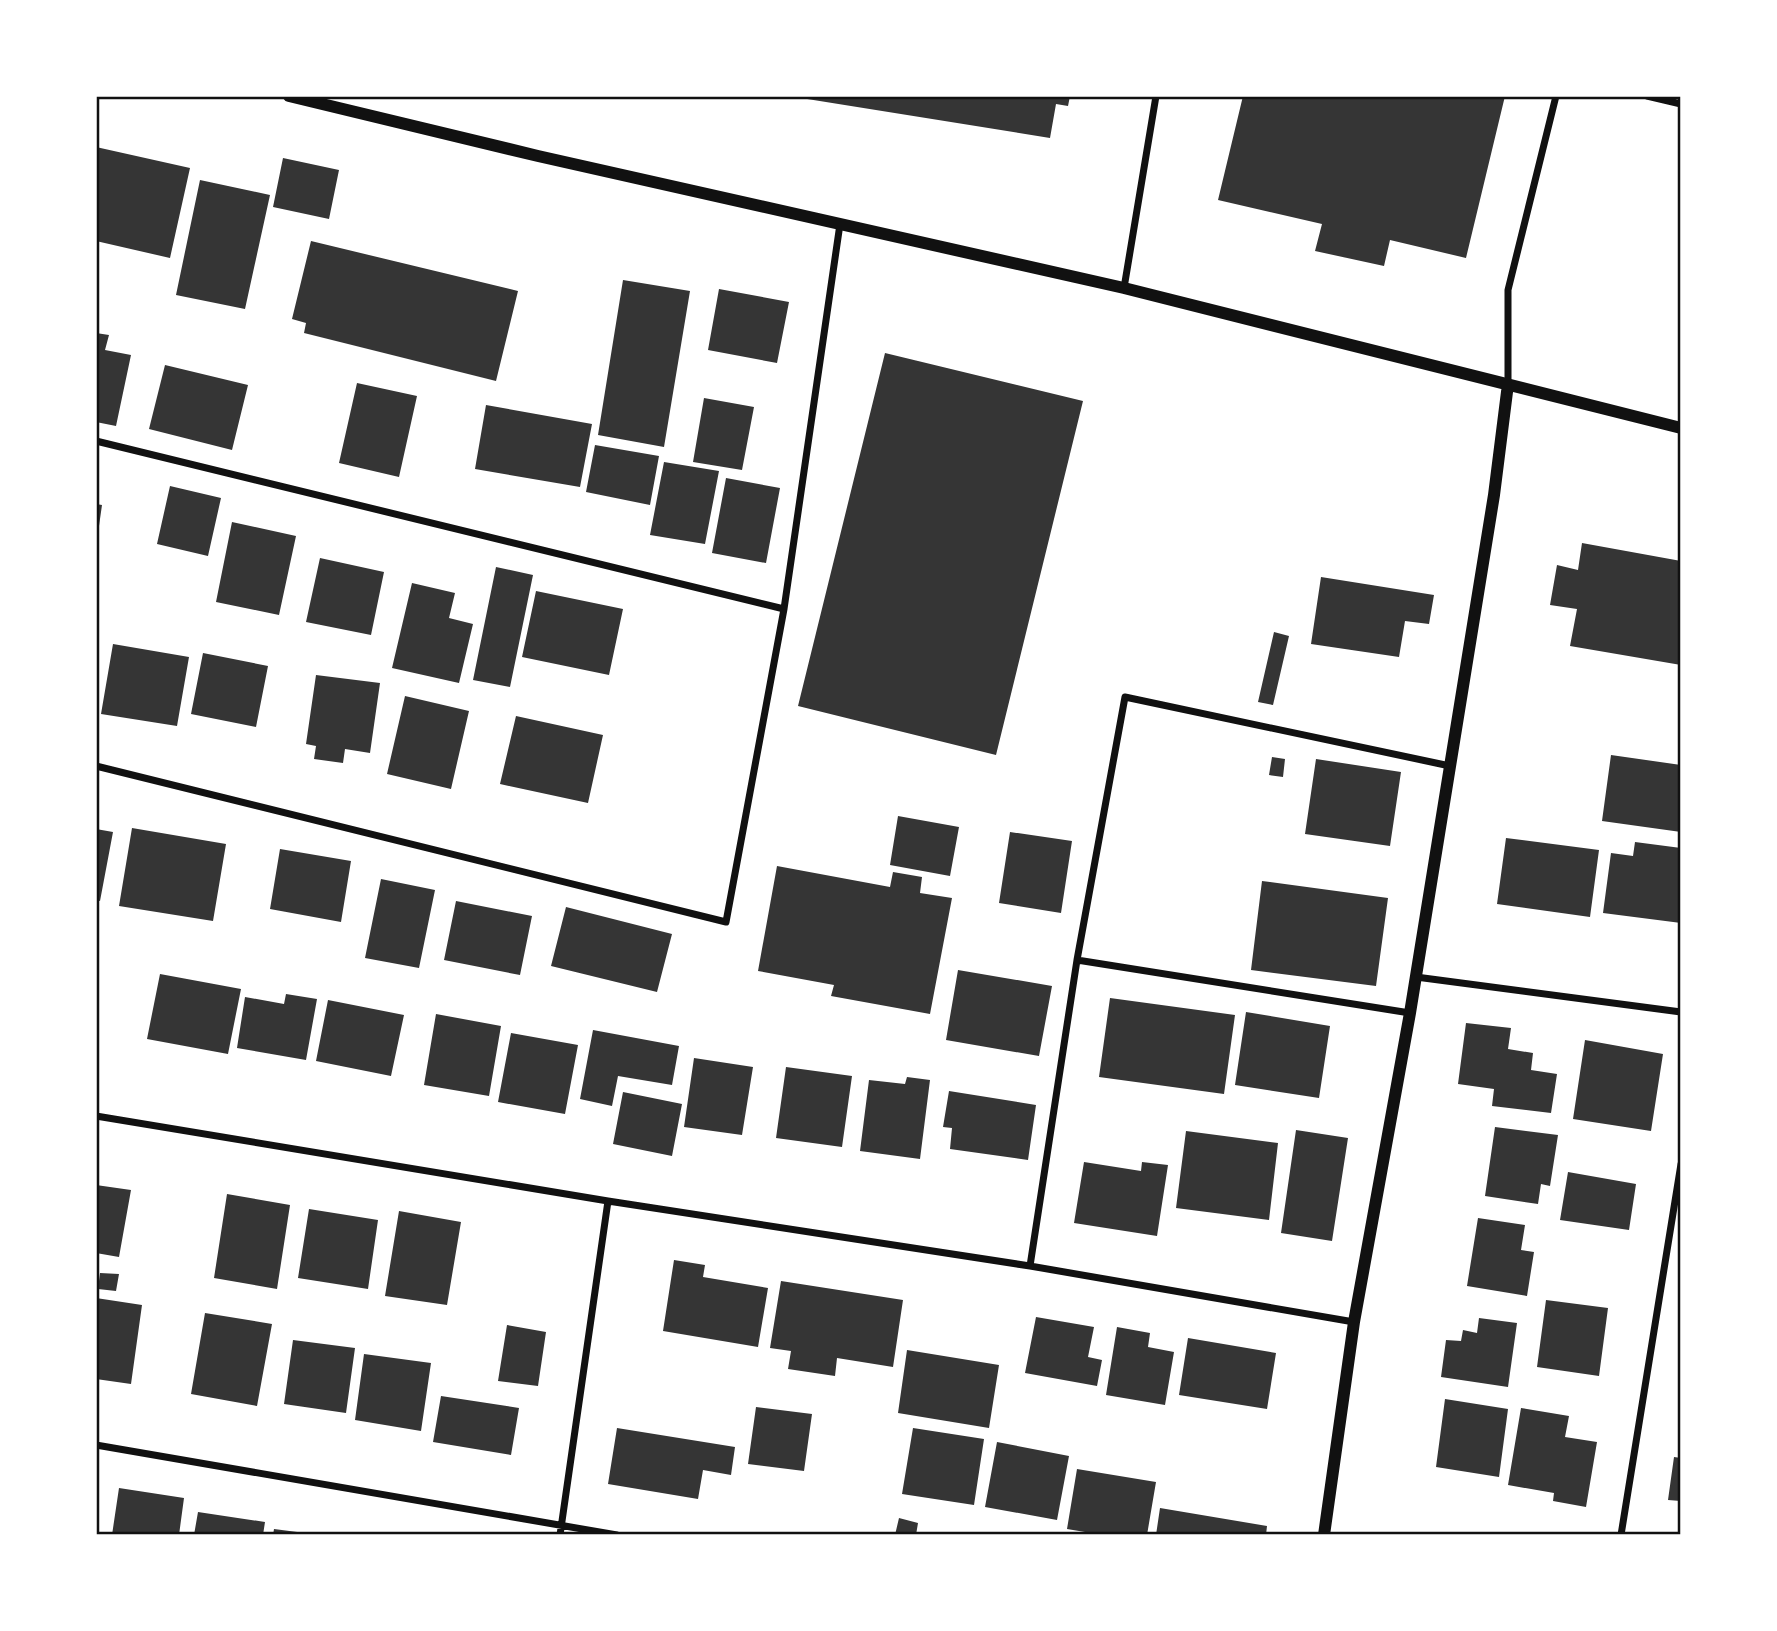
<svg xmlns="http://www.w3.org/2000/svg" width="1777" height="1631" viewBox="0 0 1777 1631" font-family="'Public Sans',sans-serif">
	<rect width="100%" height="100%" fill="#fff"/>
	<path fill="#353535" d="M 802,96 L 1070,96 L 1068,106 L 1056,104 L 1050,138 L 801,98 Z
		M 1243,96 L 1505,96 L 1466,258 L 1390,240 L 1384,266 L 1315,251 L 1322,224 L 1218,200 Z
		M 96,147 L 190,168 L 170,258 L 96,241 Z
		M 283,158 L 339,170 L 329,219 L 273,207 Z
		M 200,180 L 270,195 L 245,309 L 176,295 Z
		M 311,241 L 518,291 L 496,381 L 304,333 L 306,323 L 292,319 Z
		M 623,280 L 690,291 L 664,447 L 598,435 Z
		M 719,289 L 789,302 L 777,363 L 708,350 Z
		M 96,333 L 109,335 L 105,350 L 131,355 L 116,426 L 96,422 Z
		M 885,353 L 1083,401 L 996,755 L 798,706 Z
		M 165,365 L 248,385 L 232,450 L 149,429 Z
		M 357,383 L 417,396 L 399,477 L 339,463 Z
		M 704,398 L 754,407 L 742,470 L 693,462 Z
		M 486,405 L 592,424 L 580,487 L 475,469 Z
		M 595,445 L 659,456 L 650,505 L 586,492 Z
		M 664,462 L 719,471 L 705,544 L 650,535 Z
		M 726,478 L 780,488 L 766,563 L 712,553 Z
		M 170,486 L 221,498 L 208,556 L 157,544 Z
		M 96,504 L 102,505 L 98,533 L 96,533 Z
		M 232,522 L 296,536 L 279,615 L 216,602 Z
		M 1582,543 L 1681,561 L 1681,665 L 1570,646 L 1577,609 L 1550,605 L 1557,565 L 1578,570 Z
		M 320,558 L 384,572 L 371,635 L 306,622 Z
		M 496,567 L 533,575 L 510,687 L 473,680 Z
		M 1321,577 L 1434,595 L 1429,624 L 1405,621 L 1399,657 L 1311,644 Z
		M 412,583 L 455,593 L 449,618 L 473,624 L 459,683 L 392,668 Z
		M 536,591 L 623,609 L 609,675 L 522,657 Z
		M 1274,632 L 1289,636 L 1273,705 L 1258,702 Z
		M 113,644 L 189,657 L 177,726 L 101,714 Z
		M 203,653 L 268,666 L 256,727 L 191,714 Z
		M 316,675 L 380,683 L 370,753 L 345,749 L 343,763 L 314,759 L 316,746 L 306,744 Z
		M 405,696 L 469,711 L 451,789 L 387,774 Z
		M 516,716 L 603,735 L 588,803 L 500,784 Z
		M 1611,755 L 1681,765 L 1681,832 L 1602,821 Z
		M 1272,757 L 1285,759 L 1283,777 L 1269,775 Z
		M 1316,759 L 1401,772 L 1390,846 L 1305,834 Z
		M 898,816 L 959,827 L 950,876 L 890,865 Z
		M 132,828 L 226,844 L 213,921 L 119,906 Z
		M 96,829 L 113,832 L 100,901 L 96,900 Z
		M 1010,832 L 1072,841 L 1061,913 L 999,903 Z
		M 1506,838 L 1599,850 L 1590,917 L 1497,904 Z
		M 1635,842 L 1681,848 L 1681,923 L 1603,913 L 1611,853 L 1633,856 Z
		M 280,849 L 351,861 L 341,922 L 270,909 Z
		M 777,866 L 890,887 L 893,872 L 922,877 L 920,893 L 952,898 L 930,1014 L 831,996 L 834,985 L 758,971 Z
		M 381,879 L 435,890 L 419,968 L 365,958 Z
		M 1262,881 L 1388,898 L 1376,986 L 1251,970 Z
		M 456,901 L 532,916 L 520,975 L 444,960 Z
		M 566,907 L 672,934 L 657,992 L 551,966 Z
		M 958,970 L 1052,986 L 1039,1056 L 946,1040 Z
		M 160,974 L 241,989 L 228,1054 L 147,1039 Z
		M 286,994 L 317,999 L 306,1060 L 237,1048 L 245,997 L 284,1004 Z
		M 1110,998 L 1235,1015 L 1224,1094 L 1099,1077 Z
		M 328,1000 L 404,1015 L 391,1076 L 316,1061 Z
		M 1246,1012 L 1330,1026 L 1319,1098 L 1235,1085 Z
		M 436,1014 L 501,1026 L 489,1096 L 424,1085 Z
		M 1466,1023 L 1511,1028 L 1508,1049 L 1533,1053 L 1531,1070 L 1557,1074 L 1551,1113 L 1492,1106 L 1494,1089 L 1458,1084 Z
		M 593,1030 L 679,1046 L 672,1085 L 618,1076 L 612,1106 L 580,1099 Z
		M 511,1033 L 578,1045 L 565,1114 L 498,1102 Z
		M 1585,1040 L 1663,1054 L 1651,1131 L 1573,1119 Z
		M 694,1058 L 753,1067 L 742,1135 L 684,1127 Z
		M 786,1067 L 852,1076 L 842,1147 L 776,1138 Z
		M 907,1077 L 930,1080 L 920,1159 L 860,1151 L 869,1080 L 905,1084 Z
		M 949,1091 L 1036,1105 L 1028,1160 L 950,1149 L 952,1128 L 943,1127 Z
		M 623,1092 L 682,1104 L 672,1156 L 613,1144 Z
		M 1495,1127 L 1558,1135 L 1550,1186 L 1541,1184 L 1538,1204 L 1485,1196 Z
		M 1296,1130 L 1348,1138 L 1332,1241 L 1281,1233 Z
		M 1186,1131 L 1278,1143 L 1269,1220 L 1176,1208 Z
		M 1084,1162 L 1141,1171 L 1142,1162 L 1168,1165 L 1157,1236 L 1074,1223 Z
		M 1568,1172 L 1636,1184 L 1629,1230 L 1560,1220 Z
		M 96,1185 L 131,1190 L 119,1257 L 96,1253 Z
		M 227,1194 L 290,1205 L 277,1289 L 214,1278 Z
		M 309,1209 L 378,1220 L 368,1289 L 298,1278 Z
		M 399,1211 L 461,1222 L 447,1305 L 385,1296 Z
		M 1478,1218 L 1525,1225 L 1521,1250 L 1534,1252 L 1527,1296 L 1467,1286 Z
		M 674,1260 L 705,1265 L 703,1277 L 768,1288 L 758,1347 L 663,1331 Z
		M 100,1273 L 119,1274 L 116,1291 L 98,1289 Z
		M 781,1281 L 903,1300 L 893,1367 L 837,1358 L 835,1376 L 788,1369 L 791,1351 L 770,1348 Z
		M 96,1298 L 142,1305 L 131,1384 L 96,1379 Z
		M 1546,1300 L 1608,1308 L 1599,1376 L 1537,1367 Z
		M 205,1313 L 272,1324 L 257,1406 L 191,1394 Z
		M 1036,1317 L 1094,1327 L 1088,1357 L 1102,1360 L 1097,1386 L 1025,1373 Z
		M 1479,1318 L 1517,1323 L 1508,1387 L 1441,1377 L 1446,1340 L 1461,1341 L 1463,1330 L 1477,1333 Z
		M 507,1325 L 546,1332 L 538,1386 L 498,1381 Z
		M 1117,1327 L 1150,1333 L 1148,1347 L 1174,1352 L 1165,1405 L 1106,1395 Z
		M 1188,1338 L 1276,1353 L 1267,1409 L 1179,1395 Z
		M 293,1340 L 355,1348 L 346,1413 L 284,1404 Z
		M 907,1350 L 999,1365 L 989,1428 L 898,1413 Z
		M 364,1354 L 431,1363 L 421,1431 L 355,1420 Z
		M 441,1396 L 519,1408 L 511,1455 L 433,1442 Z
		M 1445,1399 L 1508,1409 L 1499,1477 L 1436,1467 Z
		M 756,1407 L 812,1414 L 804,1471 L 748,1464 Z
		M 1521,1408 L 1569,1416 L 1565,1437 L 1597,1442 L 1586,1507 L 1553,1501 L 1554,1493 L 1508,1485 Z
		M 617,1428 L 735,1447 L 731,1475 L 703,1470 L 698,1499 L 608,1484 Z
		M 913,1428 L 984,1439 L 974,1505 L 902,1494 Z
		M 997,1442 L 1069,1456 L 1057,1520 L 985,1507 Z
		M 1674,1457 L 1681,1458 L 1681,1501 L 1668,1500 Z
		M 1077,1469 L 1156,1482 L 1147,1535 L 1103,1535 L 1067,1529 Z
		M 119,1488 L 184,1498 L 179,1535 L 112,1535 Z
		M 1160,1508 L 1267,1526 L 1266,1535 L 1156,1535 Z
		M 198,1512 L 265,1522 L 263,1535 L 194,1535 Z
		M 899,1518 L 918,1523 L 916,1535 L 895,1535 Z
		M 274,1529 L 305,1533 L 305,1535 L 273,1535 Z"/>
	<g fill="none" stroke-linecap="round" stroke-linejoin="round">
		<path stroke="#111" stroke-width="7" d="M 1647,96 L 1681,104
			M 1124,288 L 1156,96
			M 1508,384 L 1508,290 L 1556,96
			M 96,441 L 784,609 L 726,922 L 96,766
			M 784,609 L 840,224
			M 1077,960 L 1410,1013
			M 1416,977 L 1681,1012
			M 96,1116 L 608,1201 L 1030,1266 L 1354,1322
			M 1030,1266 L 1077,960 L 1125,697 L 1450,766
			M 96,1445 L 617,1535
			M 560,1535 L 608,1201
			M 1621,1535 L 1681,1164"/>
		<path stroke="#111" stroke-width="12" d="M 289,96 L 538,156 L 1124,288 L 1681,428
			M 1324,1535 L 1354,1322 L 1410,1013 L 1494,495 L 1508,384"/>
	</g>
	<rect width="1777" height="1631" fill="none" stroke="#ffffff" stroke-width="196"/>
	<rect x="98" y="98" width="1581" height="1435" fill="none" stroke="#111" stroke-width="2.5"/>
</svg>
